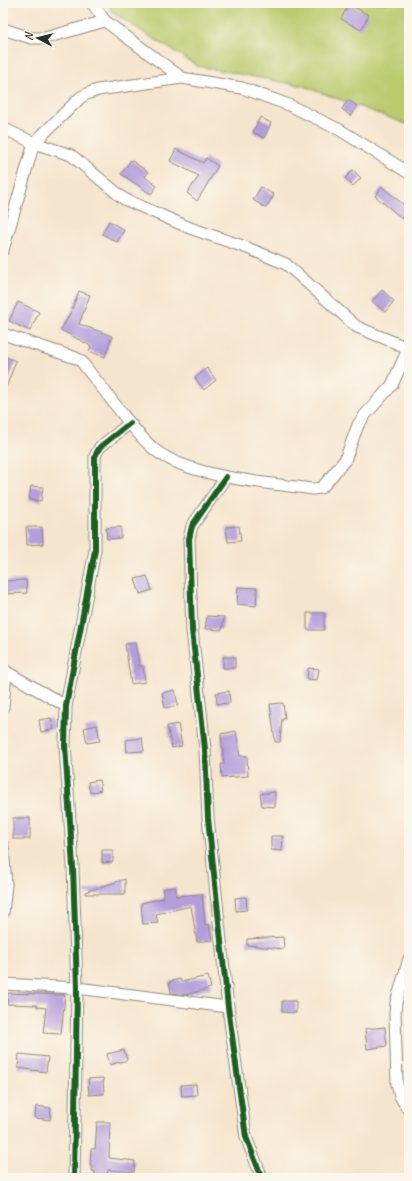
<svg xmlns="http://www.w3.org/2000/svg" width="412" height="1181" viewBox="0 0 412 1181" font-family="Caveat,sans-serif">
	<rect width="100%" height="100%" fill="#fbf7ec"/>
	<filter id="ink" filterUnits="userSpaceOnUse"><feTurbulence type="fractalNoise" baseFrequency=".025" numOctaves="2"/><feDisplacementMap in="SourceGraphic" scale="8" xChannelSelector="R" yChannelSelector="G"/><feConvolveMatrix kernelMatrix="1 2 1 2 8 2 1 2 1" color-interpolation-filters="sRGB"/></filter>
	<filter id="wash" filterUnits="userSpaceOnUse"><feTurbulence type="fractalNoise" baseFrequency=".012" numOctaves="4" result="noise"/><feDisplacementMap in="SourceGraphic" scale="16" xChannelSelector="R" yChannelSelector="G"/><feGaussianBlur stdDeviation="0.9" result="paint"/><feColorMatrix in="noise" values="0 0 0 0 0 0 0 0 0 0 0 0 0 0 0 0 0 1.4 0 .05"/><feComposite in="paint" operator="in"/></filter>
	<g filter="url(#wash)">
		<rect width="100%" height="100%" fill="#f6e5ce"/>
		<path fill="#baca6d" stroke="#727a4c" d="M 107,3 L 409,3 L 409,125 L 303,86 L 197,66 L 113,13 Z"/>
		<g id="blocks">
			<path fill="#b49ddb" d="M 349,4 L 369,15 L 361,30 L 341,19 Z
				M 348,100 L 357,106 L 350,116 L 342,109 Z
				M 260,117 L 271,123 L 264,138 L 253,132 Z
				M 176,149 L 203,163 L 206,158 L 218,166 L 197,201 L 187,193 L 199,176 L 170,161 Z
				M 131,160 L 148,172 L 145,177 L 157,186 L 151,194 L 121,174 Z
				M 353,170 L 361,178 L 353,186 L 345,178 Z
				M 261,187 L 274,195 L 266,208 L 253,200 Z
				M 382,187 L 409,209 L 409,224 L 375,196 Z
				M 109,221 L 124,230 L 117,242 L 102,234 Z
				M 382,290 L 394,301 L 385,312 L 372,301 Z
				M 79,291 L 90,295 L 79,324 L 112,336 L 105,357 L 89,351 L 91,346 L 61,330 L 71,312 Z
				M 18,302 L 39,312 L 30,331 L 9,321 Z
				M 3,356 L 16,361 L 4,393 L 3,393 Z
				M 207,368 L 216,380 L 204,390 L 195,378 Z
				M 31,486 L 43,487 L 41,501 L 29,500 Z
				M 239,526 L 241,541 L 228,542 L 226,527 Z
				M 26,527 L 42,527 L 43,544 L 27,545 Z
				M 121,527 L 121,538 L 107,539 L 106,528 Z
				M 147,576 L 152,590 L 140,594 L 135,579 Z
				M 26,580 L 27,593 L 5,594 L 4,581 Z
				M 238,587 L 257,588 L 256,606 L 237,604 Z
				M 307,613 L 324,613 L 324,630 L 307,630 Z
				M 207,616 L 224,617 L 222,630 L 205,629 Z
				M 135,643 L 139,666 L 143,666 L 145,682 L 131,684 L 125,644 Z
				M 223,657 L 235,657 L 235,668 L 223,668 Z
				M 308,668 L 319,669 L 317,680 L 307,679 Z
				M 175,690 L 178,705 L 165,708 L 162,693 Z
				M 229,691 L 230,703 L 217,704 L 216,693 Z
				M 283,703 L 285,719 L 282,719 L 280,742 L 275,742 L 270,704 Z
				M 51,718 L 54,729 L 41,732 L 39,720 Z
				M 178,724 L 182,746 L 172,748 L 167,726 Z
				M 97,725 L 100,741 L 87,743 L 84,728 Z
				M 236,731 L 240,756 L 247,756 L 248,776 L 222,778 L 221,764 L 224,764 L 221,734 Z
				M 142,738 L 144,751 L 127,752 L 126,740 Z
				M 99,780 L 101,790 L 90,793 L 88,782 Z
				M 275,792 L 275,807 L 262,806 L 260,794 Z
				M 13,818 L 30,818 L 30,839 L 13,839 Z
				M 271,836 L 283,836 L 282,851 L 271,850 Z
				M 102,850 L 113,850 L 113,862 L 102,863 Z
				M 125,879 L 125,894 L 85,894 L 85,892 Z
				M 176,887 L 176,896 L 202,894 L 205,925 L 209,924 L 212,940 L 197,942 L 191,906 L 156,914 L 158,923 L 143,924 L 141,903 L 164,898 L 162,889 Z
				M 246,897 L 247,910 L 236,911 L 235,898 Z
				M 283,937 L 284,949 L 247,945 L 247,939 Z
				M 208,976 L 211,988 L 185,995 L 171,993 L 169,982 L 180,979 L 181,982 Z
				M 8,993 L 65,995 L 61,1034 L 43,1033 L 46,1008 L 37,1007 L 37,1005 L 7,1004 Z
				M 282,1001 L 296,1001 L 296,1013 L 282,1012 Z
				M 385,1027 L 387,1046 L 367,1049 L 365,1029 Z
				M 124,1050 L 127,1060 L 110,1065 L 107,1054 Z
				M 19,1054 L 48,1057 L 46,1072 L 18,1068 Z
				M 103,1078 L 104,1094 L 89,1095 L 88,1079 Z
				M 196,1084 L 197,1095 L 182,1096 L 181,1085 Z
				M 36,1106 L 51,1108 L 50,1120 L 35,1118 Z
				M 97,1122 L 110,1122 L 109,1158 L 135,1161 L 134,1172 L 108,1170 L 107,1178 L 95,1178 L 95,1172 L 92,1171 L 92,1166 L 90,1166 L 91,1149 L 95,1149 Z"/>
		</g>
	</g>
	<g filter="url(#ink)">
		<use href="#blocks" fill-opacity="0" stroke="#90887c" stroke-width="1"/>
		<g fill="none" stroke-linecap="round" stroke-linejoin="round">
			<g stroke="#90887c" stroke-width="13">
				<path id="minor" d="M 92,3 L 105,21 L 182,78 L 242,88 L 289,105 L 340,130 L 409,173
					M 3,29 L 31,38 L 45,38 L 105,21
					M 3,128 L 34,143 L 71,155 L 124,199 L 190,228 L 245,247 L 286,264 L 357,327 L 408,348
					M 3,250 L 34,143 L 81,97 L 89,93 L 98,90 L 182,78
					M 3,334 L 76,358 L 81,361 C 91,375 103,388 113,402 C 126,418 139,437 155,450 C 191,478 268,483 313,489 L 321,488 L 325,484 L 345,460 L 358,425 L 365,415 L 392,385 L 409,347
					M 226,477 L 192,526 L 189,539 L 192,630 L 205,749 L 208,818 L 228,1007 L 245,1130 L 246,1137 L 262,1178
					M 3,670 L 66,706
					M 3,707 L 6,671
					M 3,846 L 6,885 L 3,913
					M 409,959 L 396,1003 L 395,1014 L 397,1084 L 400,1096 L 409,1111
					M 3,984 L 77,988 L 228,1007
					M 74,1178 L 77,988 L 73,867 L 65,745 L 66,706 L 95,550 L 95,457 L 97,452 L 100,447 L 130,423"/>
			</g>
			<use href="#minor" stroke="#fff" stroke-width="11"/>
			<g stroke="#fbf7ec" stroke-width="8">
				<path id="cycleway" d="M 226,477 L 192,526 L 189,539 L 192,630 L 205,749 L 208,818 L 228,1007 L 245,1130 L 246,1137 L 262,1178
					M 74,1178 L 77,988 L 73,867 L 65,745 L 66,706 L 95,550 L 95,457 L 97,452 L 100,447 L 130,423"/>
			</g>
			<use href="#cycleway" stroke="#1b5e20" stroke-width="6"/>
		</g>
	</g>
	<rect width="412" height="1181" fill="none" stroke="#fbf7ec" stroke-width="16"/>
	<g transform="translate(38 38) rotate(277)" stroke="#fbf7ec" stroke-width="3" paint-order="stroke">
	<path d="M0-3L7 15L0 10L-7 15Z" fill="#2b2b2b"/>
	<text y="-6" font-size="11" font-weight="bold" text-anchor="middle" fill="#2b2b2b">N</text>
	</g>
</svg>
